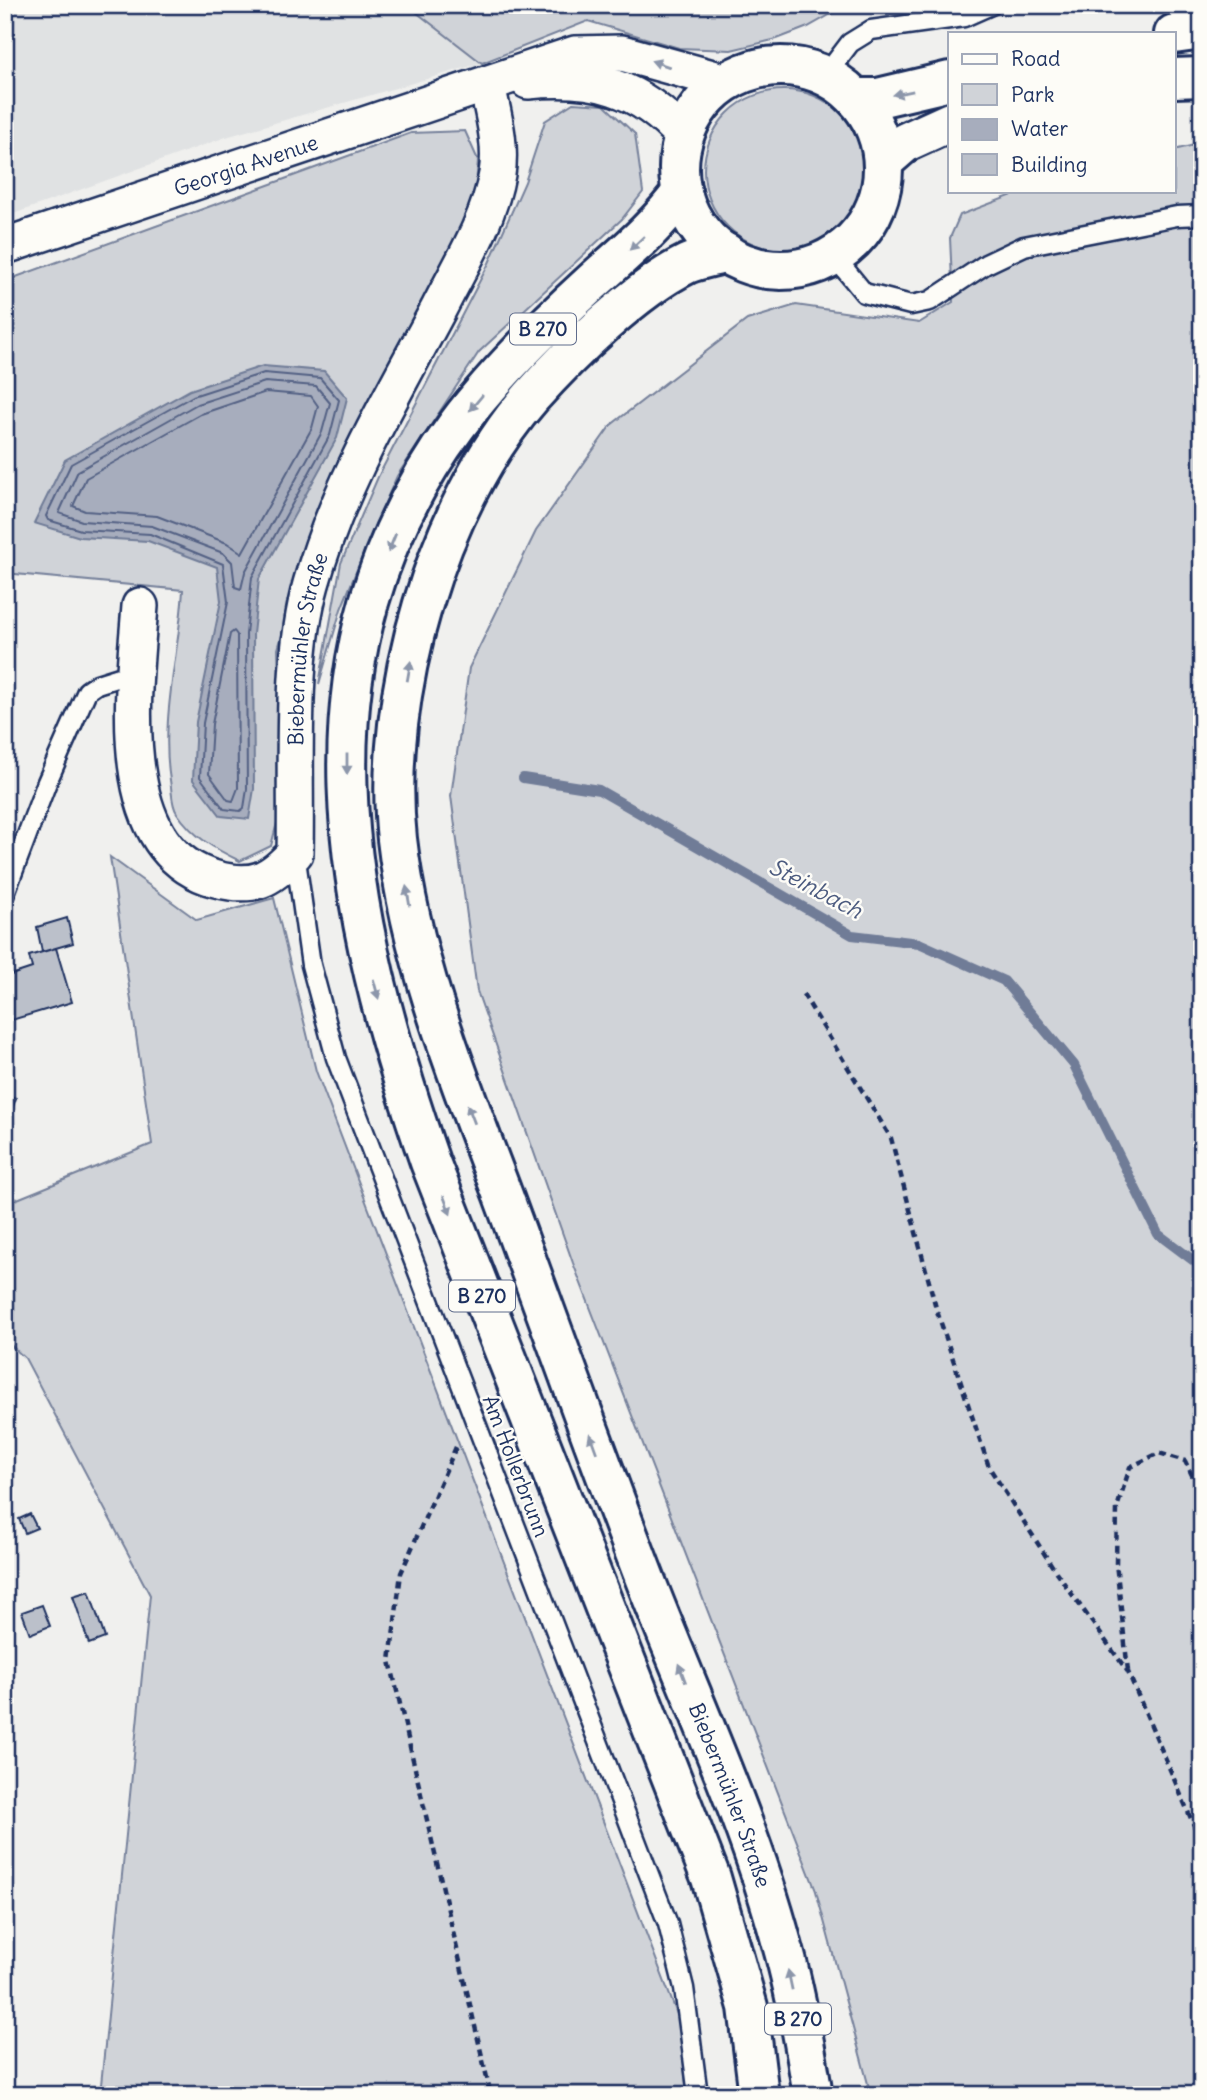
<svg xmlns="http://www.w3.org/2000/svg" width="1207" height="2100" viewBox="0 0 1207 2100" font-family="Delius,sans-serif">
	<rect width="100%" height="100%" fill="#f0f0ee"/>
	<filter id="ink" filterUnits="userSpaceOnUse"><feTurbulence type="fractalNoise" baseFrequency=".0143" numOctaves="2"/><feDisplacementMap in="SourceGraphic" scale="14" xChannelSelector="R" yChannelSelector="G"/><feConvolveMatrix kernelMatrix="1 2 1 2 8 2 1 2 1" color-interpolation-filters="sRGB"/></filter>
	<g filter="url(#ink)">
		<path fill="#e0e2e3" d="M 5,5 L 407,5 L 482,63 L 226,137 L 5,217 Z"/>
		<path fill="#d0d3d8" stroke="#76819b" stroke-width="2" d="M 407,5 L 847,5 L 808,27 L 777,39 L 731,50 L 679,48 L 588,21 L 482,63 Z
			M704 170a80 80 0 1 1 160 0a80 80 0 1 1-160 0Z
			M 573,103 L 604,105 L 635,134 L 643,192 L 622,219 L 479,352 L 427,431 L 397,476 L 375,525 L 341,609 L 319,684 L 341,563 L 378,477 L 489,263 L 525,182 L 545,121 Z
			M 465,131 L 478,160 L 475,199 L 298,579 L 278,649 L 283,799 L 271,846 L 240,861 C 215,849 193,837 177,813 C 172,806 172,795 171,787 C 159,721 179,656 183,590 L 5,573 L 5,281 L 411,133 Z
			M 1202,143 L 1202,2095 L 871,2095 L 816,1891 L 573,1263 L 477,991 L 451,796 L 469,668 L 536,531 L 611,425 L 747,320 L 796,305 L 919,323 L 953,302 L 950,238 L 960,215 L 1023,191 L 1174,191 L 1174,150 Z
			M 110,857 L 197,920 L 274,898 L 316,1071 L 680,2022 L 687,2095 L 100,2095 L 150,1595 L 25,1358 L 5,1340 L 5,1204 L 152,1144 Z"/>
		<path fill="#a7adbd" stroke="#6f7b97" stroke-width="2" d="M 263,366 L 324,371 L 347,398 L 337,438 L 259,579 L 253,634 L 254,789 L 249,819 L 221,816 L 193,780 L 196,722 L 221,601 L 217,567 L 148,541 L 80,537 L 34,523 L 65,460 L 190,390 Z"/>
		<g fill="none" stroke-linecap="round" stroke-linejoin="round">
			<path stroke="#536184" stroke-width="2" d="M 264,373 L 320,378 L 339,400 L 330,435 L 252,577 L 246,634 L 247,789 L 244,808 L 240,811 L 224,809 L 200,777 L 203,723 L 228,602 L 223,564 L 150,534 L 81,530 L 48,520 L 46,516 L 71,464 L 193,396 Z
				M 265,382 L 316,386 L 330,403 L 322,432 L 245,572 L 241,589 L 235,587 L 232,562 L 223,553 L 152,526 L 82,521 L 59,513 L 78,471 L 197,404 Z
				M 266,392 L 311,396 L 318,406 L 312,428 L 242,553 L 227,543 L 157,516 L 85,511 L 73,506 L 86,478 L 201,414 Z
				M 234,631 L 237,635 L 238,788 L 233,801 L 228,800 L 209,774 L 212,724 L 230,634 Z"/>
			<path stroke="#6f7b97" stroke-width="10" d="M 523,778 L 599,790 L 852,935 L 919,943 L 1004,981 L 1074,1065 L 1158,1234 L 1202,1267"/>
		</g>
		<path fill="#bbc0ca" stroke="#1b2f5e" stroke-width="2" d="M 67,918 L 73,943 L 42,952 L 37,927 Z
			M 56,948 L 72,1002 L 5,1022 L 5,977 L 32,968 L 29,956 Z
			M 5,1094 L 16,1098 L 5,1129 Z
			M 30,1514 L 37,1528 L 25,1533 L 19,1519 Z
			M 89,1591 L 105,1638 L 89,1644 L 73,1596 Z
			M 42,1605 L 50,1626 L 30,1634 L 22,1612 Z"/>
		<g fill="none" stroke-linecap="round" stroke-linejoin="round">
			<g stroke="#1b2f5e" stroke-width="23">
				<path id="service" d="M 825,76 L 850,43 L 871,30 L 964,17 L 991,5
					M 834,256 L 864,293 L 911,305 L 930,301 L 986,264 L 1024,246 L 1177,216 L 1202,215
					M 295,853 L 311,965 L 336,1058 L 668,1924 L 684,1988 L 698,2095
					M 5,893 L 47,782 L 87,691 L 97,684 L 135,672"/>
			</g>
			<g stroke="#1b2f5e" stroke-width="40">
				<g id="minor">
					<path d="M 528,81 C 594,75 639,86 684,137"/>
					<path id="s1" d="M 5,246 L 575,54 L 622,53 L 727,82"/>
					<path id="s2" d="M 140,606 C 134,688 110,850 216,879 C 254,889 270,880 295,853 C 297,771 289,661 311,584 C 338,487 391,398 438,310 C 459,268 489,221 497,174 C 502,144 493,114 487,85"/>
				</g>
			</g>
			<g stroke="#1b2f5e" stroke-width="44">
				<g id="primary">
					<path d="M 1174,34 L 1202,30"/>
					<circle cx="781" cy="168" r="102"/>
					<path d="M 1174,78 L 1202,77"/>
					<path d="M 856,98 L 878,98 L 950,81"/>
					<path d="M 883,162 L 906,142 L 950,122"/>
					<path d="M 682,192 C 656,228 622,255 589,285 C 542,328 495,374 457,425 C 287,655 344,914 430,1162 L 711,1878 L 748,2007 L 759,2095"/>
					<path id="s3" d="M 726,253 C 713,257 699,259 687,264 C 636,289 569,354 531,397 C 437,504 381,697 397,839 C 411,961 459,1079 502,1193 C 552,1328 600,1464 652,1597 C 697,1711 750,1825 782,1944 C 796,1993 805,2045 813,2095"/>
				</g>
			</g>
			<path stroke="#1b2f5e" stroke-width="4.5" stroke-dasharray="7 5" stroke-linecap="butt" d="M 803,994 L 891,1138 L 936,1308 L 989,1467 L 1056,1572 L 1128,1672 L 1202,1844
				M 456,1447 L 401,1573 L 390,1661 L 491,2095
				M 1128,1671 L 1116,1563 L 1117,1508 L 1130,1467 L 1159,1453 L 1185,1461 L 1202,1495
				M 1199,2095 L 1202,2091"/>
			<use href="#service" stroke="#fdfcf7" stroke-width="18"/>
			<use href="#minor" stroke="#fdfcf7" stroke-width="35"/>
			<use href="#primary" stroke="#fdfcf7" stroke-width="38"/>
		</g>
		<defs><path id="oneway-solid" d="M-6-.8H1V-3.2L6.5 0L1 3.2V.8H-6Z" transform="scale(1.75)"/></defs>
		<g fill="#8c96aa">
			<use href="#oneway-solid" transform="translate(661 64) rotate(-161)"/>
			<use href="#oneway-solid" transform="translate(903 93) rotate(168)"/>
			<use href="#oneway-solid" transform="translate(637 243) rotate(137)"/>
			<use href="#oneway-solid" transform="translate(476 403) rotate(130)"/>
			<use href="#oneway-solid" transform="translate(392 543) rotate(112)"/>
			<use href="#oneway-solid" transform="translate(409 671) rotate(-80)"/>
			<use href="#oneway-solid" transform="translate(347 764) rotate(90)"/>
			<use href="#oneway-solid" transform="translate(408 896) rotate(-100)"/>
			<use href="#oneway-solid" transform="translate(376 989) rotate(75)"/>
			<use href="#oneway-solid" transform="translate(471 1114) rotate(-111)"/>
			<use href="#oneway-solid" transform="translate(447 1205) rotate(69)"/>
			<use href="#oneway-solid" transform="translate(593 1443) rotate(-110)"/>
			<use href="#oneway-solid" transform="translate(682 1673) rotate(-111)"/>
			<use href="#oneway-solid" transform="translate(790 1980) rotate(-102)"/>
		</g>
	</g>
	<g text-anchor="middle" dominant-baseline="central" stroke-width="5" stroke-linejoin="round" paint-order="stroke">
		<g fill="#fdfcf7" stroke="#5f6c8c" stroke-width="2">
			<rect x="510" y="313.5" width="66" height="31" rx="5"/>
			<rect x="449" y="1280.5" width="66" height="31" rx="5"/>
			<rect x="765" y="2003.5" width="66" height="31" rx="5"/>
		</g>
		<g font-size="19" font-weight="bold" fill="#1b2f5e">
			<text x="543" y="329">B 270</text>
			<text x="482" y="1296">B 270</text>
			<text x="798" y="2019">B 270</text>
		</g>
		<g font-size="21" fill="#1b2f5e" stroke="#fdfcf7">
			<text stroke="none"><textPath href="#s1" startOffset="254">Georgia Avenue</textPath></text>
			<text stroke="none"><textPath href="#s2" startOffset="602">Biebermühler Straße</textPath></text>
			<text transform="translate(516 1466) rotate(69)">Am Hollerbrunn</text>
			<text stroke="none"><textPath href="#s3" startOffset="1734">Biebermühler Straße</textPath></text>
		</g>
		<g font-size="23" font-style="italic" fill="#4c5b7f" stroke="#fdfcf7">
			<text transform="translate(816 888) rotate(28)">Steinbach</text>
		</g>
	</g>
	<rect width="1207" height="2100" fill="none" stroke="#fdfcf7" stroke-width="28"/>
	<rect x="14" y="14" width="1179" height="2072" fill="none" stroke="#1b2f5e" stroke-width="2.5" filter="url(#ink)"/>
	<rect x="948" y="32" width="228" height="161" fill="#fdfcf7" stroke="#a3aaba" stroke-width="2"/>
	<rect x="962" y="54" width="35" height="10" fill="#fdfcf7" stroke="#a3aaba" stroke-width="2"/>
	<text x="1011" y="66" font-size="21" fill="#1b2f5e">Road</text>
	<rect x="962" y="84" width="35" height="21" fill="#d0d3d8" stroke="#a3aaba" stroke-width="2"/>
	<text x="1011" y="102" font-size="21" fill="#1b2f5e">Park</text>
	<rect x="962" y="119" width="35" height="21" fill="#a7adbd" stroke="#a3aaba" stroke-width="2"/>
	<text x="1011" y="136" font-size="21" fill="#1b2f5e">Water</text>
	<rect x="962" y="154" width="35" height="21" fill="#bbc0ca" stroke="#a3aaba" stroke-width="2"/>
	<text x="1011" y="172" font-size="21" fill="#1b2f5e">Building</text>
</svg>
